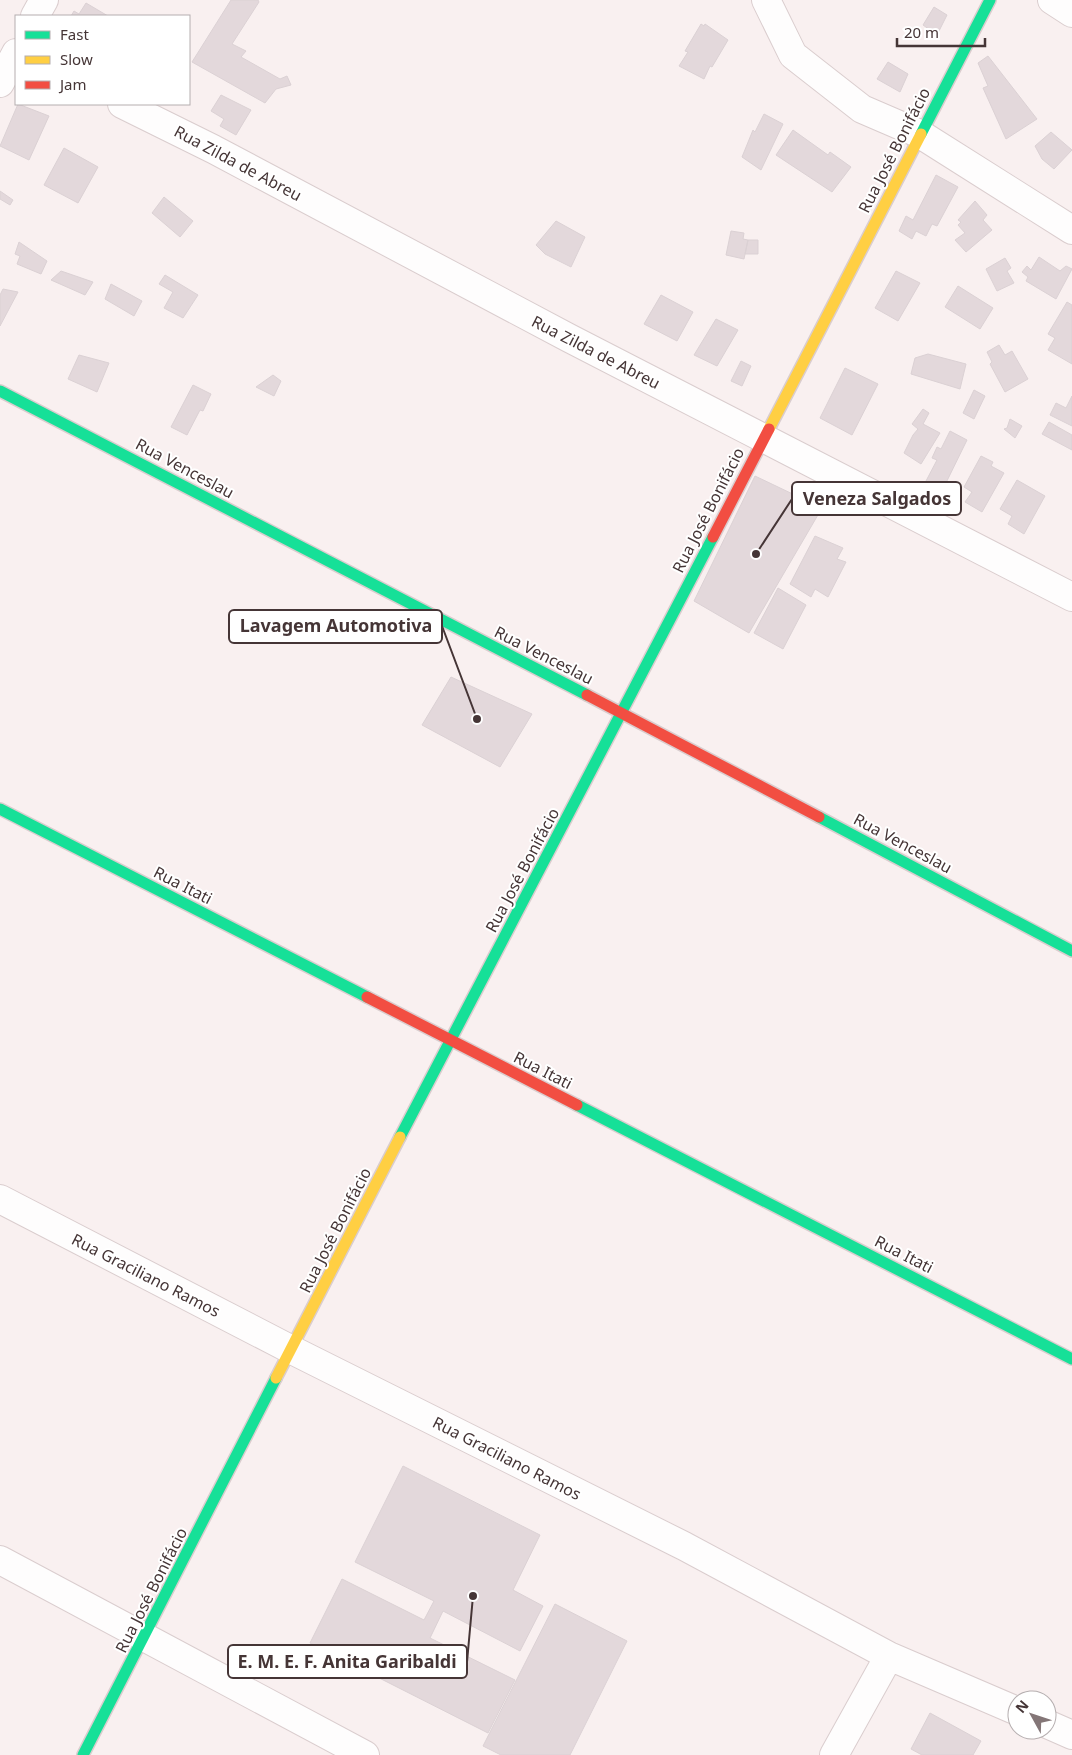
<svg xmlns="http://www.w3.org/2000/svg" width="1072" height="1755" viewBox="0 0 1072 1755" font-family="'Noto Sans',sans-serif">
	<rect width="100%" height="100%" fill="#f9f0f0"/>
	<path fill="#e3d8db" stroke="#dbd1d4" d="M 231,0 L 258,0 L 259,2 L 232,44 L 246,51 L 241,57 L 280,79 L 287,76 L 291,85 L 276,89 L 265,103 L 192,62 Z
		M 86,3 L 108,16 L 71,16 L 74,11 L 79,14 Z
		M 934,7 L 947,15 L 937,35 L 923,25 Z
		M 701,24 L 704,26 L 705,24 L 728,40 L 712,67 L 710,66 L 704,79 L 679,66 L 688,52 L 685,51 Z
		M 988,56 L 1037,119 L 1006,139 L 983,88 L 988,86 L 978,63 Z
		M 888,62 L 908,74 L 900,92 L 877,79 Z
		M 221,95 L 251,110 L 236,135 L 220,126 L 224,119 L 211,111 Z
		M 18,104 L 49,116 L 29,160 L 0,146 Z
		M 764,114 L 783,124 L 761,170 L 742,157 L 753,130 L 755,132 Z
		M 793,130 L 828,155 L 830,152 L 851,167 L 832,192 L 776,155 Z
		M 1051,132 L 1072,150 L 1054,169 L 1042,159 L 1035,146 Z
		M 64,148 L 98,167 L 78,203 L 44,185 Z
		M 936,175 L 958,187 L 937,226 L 932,224 L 926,236 L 916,231 L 912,239 L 899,231 L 906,216 L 913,220 Z
		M 0,191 L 13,200 L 10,205 L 0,199 Z
		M 164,197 L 193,221 L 180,237 L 152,213 Z
		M 975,201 L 987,215 L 983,220 L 992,230 L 966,252 L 955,240 L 965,233 L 958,225 L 961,222 L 958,220 Z
		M 556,221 L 585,237 L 571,267 L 545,254 L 536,245 Z
		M 731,231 L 744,233 L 743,239 L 748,240 L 744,259 L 726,255 Z
		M 748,240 L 758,240 L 758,254 L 745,254 Z
		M 19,242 L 47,261 L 41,274 L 17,264 L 20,256 L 15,254 Z
		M 1039,257 L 1060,271 L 1066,266 L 1072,269 L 1056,299 L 1026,281 L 1028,277 L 1022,272 L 1027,266 L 1031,270 Z
		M 1005,258 L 1011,268 L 1007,271 L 1014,283 L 997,291 L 986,269 Z
		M 61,271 L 93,282 L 85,295 L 51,280 Z
		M 896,271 L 920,283 L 898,321 L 875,308 Z
		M 165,275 L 198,295 L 183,318 L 164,308 L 173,292 L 159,284 Z
		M 111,284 L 142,301 L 134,316 L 105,299 Z
		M 958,286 L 993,308 L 980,329 L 945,307 Z
		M 3,289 L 18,292 L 0,326 L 0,295 Z
		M 661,295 L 693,312 L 677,341 L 644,324 Z
		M 1067,302 L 1072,305 L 1072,364 L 1048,350 L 1055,338 L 1048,334 Z
		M 716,319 L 738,330 L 717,366 L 694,355 Z
		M 999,345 L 1005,355 L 1012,351 L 1028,379 L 1005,392 L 990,364 L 992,362 L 987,352 Z
		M 928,354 L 966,364 L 960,389 L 911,374 L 915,358 Z
		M 79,355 L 109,363 L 97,392 L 68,379 Z
		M 741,361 L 751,366 L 742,386 L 731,381 Z
		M 845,368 L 878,384 L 852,435 L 820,418 Z
		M 273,375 L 281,381 L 274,396 L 256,387 Z
		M 193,385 L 211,394 L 203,411 L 200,410 L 187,435 L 171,427 Z
		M 974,390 L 985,396 L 974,419 L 963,413 Z
		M 1072,396 L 1072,426 L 1050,415 L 1056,403 L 1066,408 Z
		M 923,409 L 929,413 L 923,424 L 940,433 L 921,464 L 904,453 L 913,435 L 918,429 L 912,424 Z
		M 1010,419 L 1022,426 L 1015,438 L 1004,429 L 1007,428 Z
		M 1049,422 L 1072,435 L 1072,450 L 1042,434 Z
		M 950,431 L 967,440 L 942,491 L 926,481 L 937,460 L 932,458 L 937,447 L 941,449 Z
		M 981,456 L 993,462 L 991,466 L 1004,473 L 982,512 L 965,502 L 972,492 L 964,487 Z
		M 755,476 L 822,508 L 749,633 L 694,601 Z
		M 1017,480 L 1045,496 L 1024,534 L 1008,524 L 1012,516 L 1000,509 Z
		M 815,536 L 843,548 L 837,559 L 846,562 L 828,597 L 815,589 L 811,597 L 790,584 Z
		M 778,588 L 806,605 L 783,649 L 754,633 Z
		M 451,677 L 532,714 L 500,767 L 422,725 Z
		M 403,1466 L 540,1535 L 513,1590 L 543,1606 L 520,1651 L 443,1611 L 430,1638 L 515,1680 L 488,1733 L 310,1643 L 342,1579 L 424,1620 L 434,1601 L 355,1562 Z
		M 555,1604 L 627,1641 L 570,1755 L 501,1755 L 483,1746 Z
		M 930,1713 L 981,1741 L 973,1755 L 922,1755 L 911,1749 Z"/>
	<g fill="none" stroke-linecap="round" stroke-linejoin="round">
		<g stroke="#dacdce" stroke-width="30">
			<path id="street" d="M 766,0 L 793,55 L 862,109 L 920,134 L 1072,230
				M 1052,0 L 1072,13
				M 35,16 L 44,0
				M 0,83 L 16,53
				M 122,104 L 213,149 L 569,338 L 1072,597
				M 0,1199 L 292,1350 L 684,1546 L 889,1656 L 1017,1711
				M 0,1560 L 365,1755
				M 1047,1724 L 1072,1735
				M 834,1755 L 889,1656"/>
		</g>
		<g stroke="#dacdce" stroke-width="14">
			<path id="fast" d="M 921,134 L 990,0
				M 0,391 L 587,695
				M 0,809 L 367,997
				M 819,817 L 1072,951
				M 577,1105 L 1072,1359
				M 400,1137 L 713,537
				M 83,1755 L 276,1378"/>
		</g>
		<g stroke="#dacdce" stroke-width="14">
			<path id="slow" d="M 769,429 L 921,134
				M 276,1378 L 400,1137"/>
		</g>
		<g stroke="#dacdce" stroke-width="14">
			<path id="jam" d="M 713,537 L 769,429
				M 587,695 L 819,817
				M 367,997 L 577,1105"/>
		</g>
		<use href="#street" stroke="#fefdfd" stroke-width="28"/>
		<use href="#fast" stroke="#16e098" stroke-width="11"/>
		<use href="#slow" stroke="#ffcf43" stroke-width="11"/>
		<use href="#jam" stroke="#f24e42" stroke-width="11"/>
	</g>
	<g text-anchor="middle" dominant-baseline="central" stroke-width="4" stroke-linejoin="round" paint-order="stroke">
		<g font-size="16" fill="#453536" stroke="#fff">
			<text transform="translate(894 150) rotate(-63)">Rua José Bonifácio</text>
			<text transform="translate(238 163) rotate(28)">Rua Zilda de Abreu</text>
			<text transform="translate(596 352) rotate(27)">Rua Zilda de Abreu</text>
			<text transform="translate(185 468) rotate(28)">Rua Venceslau</text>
			<text transform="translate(708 510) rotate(-63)">Rua José Bonifácio</text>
			<text transform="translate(544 655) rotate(27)">Rua Venceslau</text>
			<text transform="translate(903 843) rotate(28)">Rua Venceslau</text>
			<text transform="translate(522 870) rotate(-62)">Rua José Bonifácio</text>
			<text transform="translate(183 885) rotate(27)">Rua Itati</text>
			<text transform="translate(543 1070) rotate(27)">Rua Itati</text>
			<text transform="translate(335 1230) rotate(-63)">Rua José Bonifácio</text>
			<text transform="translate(904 1254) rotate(27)">Rua Itati</text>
			<text transform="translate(146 1275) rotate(27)">Rua Graciliano Ramos</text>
			<text transform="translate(507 1458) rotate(27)">Rua Graciliano Ramos</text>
			<text transform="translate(151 1590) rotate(-63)">Rua José Bonifácio</text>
		</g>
	</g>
	<path fill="none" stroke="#453536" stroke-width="2" d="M756 554L792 499M477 719L442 626M473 1596L467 1662"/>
	<g fill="#453536" stroke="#fff" stroke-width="2">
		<circle cx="756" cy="554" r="5"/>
		<circle cx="477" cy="719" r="5"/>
		<circle cx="473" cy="1596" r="5"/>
	</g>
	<g fill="#fff" stroke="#453536" stroke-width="2">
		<rect x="792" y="482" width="169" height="33" rx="5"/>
		<rect x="229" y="610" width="213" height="33" rx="5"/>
		<rect x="228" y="1645" width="239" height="33" rx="5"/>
	</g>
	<g font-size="18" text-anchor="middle" font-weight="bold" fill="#453536">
		<text x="877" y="505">Veneza Salgados</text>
		<text x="336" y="632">Lavagem Automotiva</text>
		<text x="347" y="1668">E. M. E. F. Anita Garibaldi</text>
	</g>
	<rect x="15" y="15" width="175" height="90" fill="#ffffff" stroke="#b5aeaf"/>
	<rect x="25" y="31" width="25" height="8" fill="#16e098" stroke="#b5aeaf"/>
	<text x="60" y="40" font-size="15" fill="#453536">Fast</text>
	<rect x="25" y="56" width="25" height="8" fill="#ffcf43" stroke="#b5aeaf"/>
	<text x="60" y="65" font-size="15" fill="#453536">Slow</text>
	<rect x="25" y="81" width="25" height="8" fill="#f24e42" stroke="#b5aeaf"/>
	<text x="60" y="90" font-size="15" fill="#453536">Jam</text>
	<g transform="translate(1032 1715) rotate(310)"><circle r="24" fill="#ffffff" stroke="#b5aeaf"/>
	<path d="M0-4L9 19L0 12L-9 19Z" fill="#847677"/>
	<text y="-8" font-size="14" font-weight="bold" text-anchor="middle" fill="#453536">N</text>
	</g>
	<path d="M897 38v8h88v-8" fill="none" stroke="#453536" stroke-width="2.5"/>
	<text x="904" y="38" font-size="15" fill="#453536" stroke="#ffffff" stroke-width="4" paint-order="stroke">20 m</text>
</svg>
